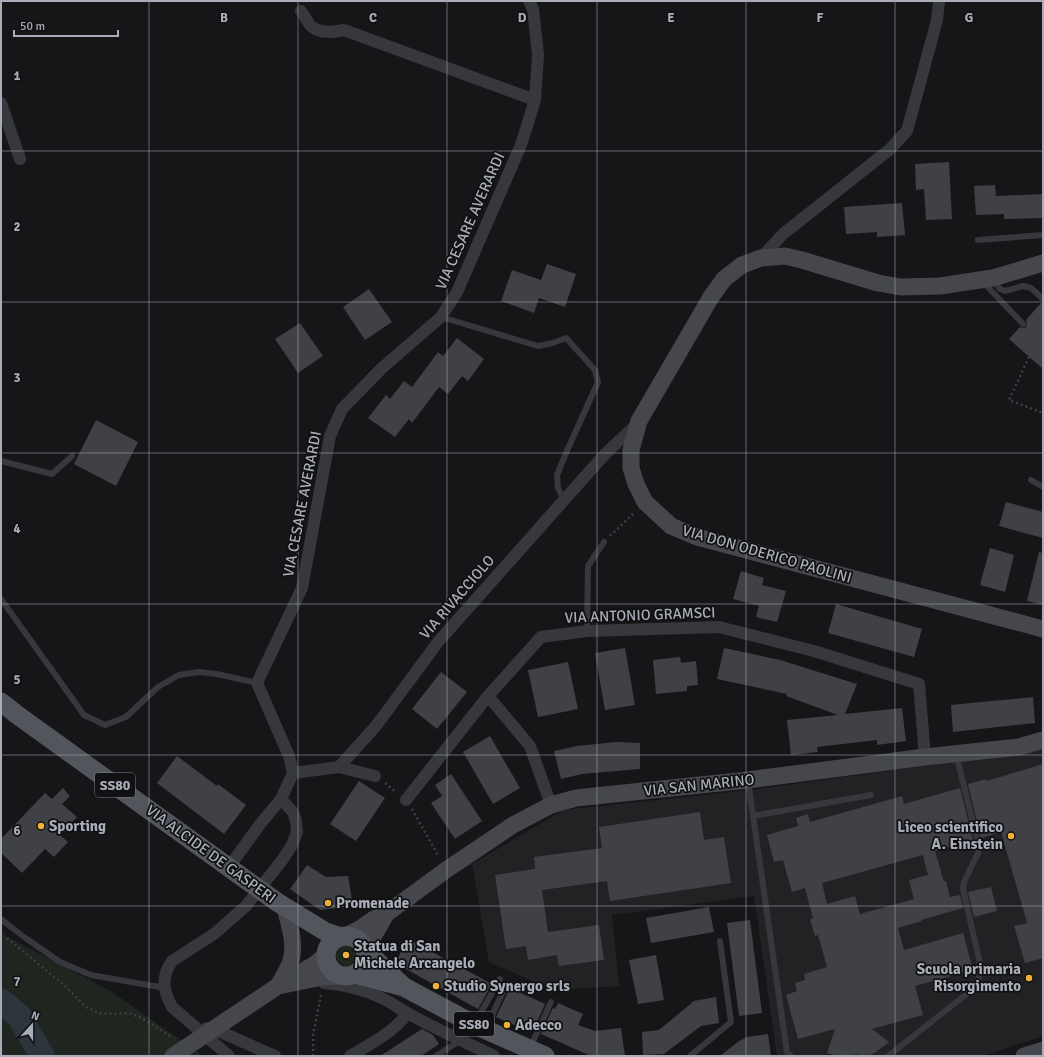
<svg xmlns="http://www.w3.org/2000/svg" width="1044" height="1057" viewBox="0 0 1044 1057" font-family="Signika,sans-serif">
	<rect width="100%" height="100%" fill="#161618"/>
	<path fill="#222225" d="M 1043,746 L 1043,1036 L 983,1056 L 777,1056 L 754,896 L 612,915 L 619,986 L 553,990 L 489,962 L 472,864 L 563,810 L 749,790 L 960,761 Z"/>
	<path fill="#1e261f" d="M 1,931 L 6,936 L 109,990 L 204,1056 L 1,1056 Z
		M336 955a11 11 0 1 1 22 0a11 11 0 1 1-22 0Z"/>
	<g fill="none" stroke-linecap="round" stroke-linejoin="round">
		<path stroke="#2c353c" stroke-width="25" d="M 1,1001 L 19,1016 L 42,1056"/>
	</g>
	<path fill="#404145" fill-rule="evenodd" d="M 949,162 L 952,219 L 926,220 L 924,189 L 916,190 L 915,164 Z
		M 995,185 L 996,196 L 1043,194 L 1043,218 L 1004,219 L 1004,214 L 976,215 L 974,186 Z
		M 902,203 L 905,235 L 877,237 L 877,232 L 846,234 L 844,207 Z
		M 547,264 L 576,274 L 565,307 L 539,298 L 534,313 L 501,301 L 512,270 L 541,280 Z
		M 369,289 L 392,322 L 365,340 L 343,307 Z
		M 1041,303 L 1043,303 L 1043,369 L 1009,339 L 1020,327 L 1024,328 L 1026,327 L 1027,323 L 1026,320 Z
		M 300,323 L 323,356 L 298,373 L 275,339 Z
		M 457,338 L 484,359 L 468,381 L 462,376 L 448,394 L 439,387 L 412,423 L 409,419 L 395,437 L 368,418 L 386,395 L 390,399 L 404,381 L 412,387 L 438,352 L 443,356 Z
		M 96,420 L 138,442 L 116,486 L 74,464 Z
		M 1006,502 L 1043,512 L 1043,538 L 999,526 Z
		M 990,548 L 1014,555 L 1005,592 L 980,585 Z
		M 1039,552 L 1043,553 L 1043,605 L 1027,601 Z
		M 741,571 L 764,578 L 762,585 L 786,591 L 777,622 L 756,617 L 759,606 L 733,599 Z
		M 836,604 L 922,629 L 914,657 L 828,633 Z
		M 625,648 L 635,705 L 605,710 L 595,653 Z
		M 724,648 L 780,660 L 857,684 L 845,714 L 902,708 L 906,741 L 877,745 L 877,740 L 817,747 L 818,752 L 791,755 L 787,720 L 838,715 L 786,696 L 787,694 L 717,679 Z
		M 680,657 L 681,663 L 696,661 L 698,685 L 687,686 L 687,691 L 656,694 L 653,660 Z
		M 568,662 L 578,709 L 538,717 L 528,670 Z
		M 441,672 L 467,692 L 437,729 L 412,709 Z
		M 1033,697 L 1035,723 L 953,732 L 951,705 Z
		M 490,736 L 520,788 L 493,804 L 463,752 Z
		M 616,742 L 640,743 L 640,769 L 582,774 L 561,779 L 554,751 L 577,746 Z
		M 177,756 L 217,786 L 218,784 L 246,805 L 224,834 L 157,783 Z
		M 1043,764 L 1043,958 L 1025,963 L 1014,926 L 1027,923 L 1001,832 L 981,838 L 968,784 L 986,779 L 987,781 Z
		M 451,774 L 482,821 L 455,839 L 431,803 L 442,796 L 435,785 Z
		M 359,781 L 385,798 L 356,841 L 330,824 Z
		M 63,788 L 70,796 L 62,804 L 77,817 L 60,835 L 68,842 L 54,857 L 45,849 L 22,873 L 1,853 L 1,839 L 45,793 L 52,799 Z
		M 960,788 L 973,840 L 935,851 L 944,882 L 946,881 L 950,897 L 960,895 L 963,908 L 921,920 L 922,921 L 898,928 L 904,950 L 963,933 L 973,970 L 915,986 L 923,1015 L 872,1029 L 889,1042 L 876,1052 L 868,1056 L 858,1056 L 857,1054 L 849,1056 L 838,1056 L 827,1053 L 835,1029 L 798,1039 L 786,995 L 797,991 L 795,983 L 805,980 L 804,974 L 827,967 L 818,935 L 815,936 L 810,919 L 813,918 L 805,888 L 792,892 L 783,860 L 774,862 L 767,835 L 798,826 L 796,818 L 808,814 L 810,822 L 902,796 L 904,804 ZM 923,855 L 928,875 L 909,880 L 914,899 L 860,914 L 855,896 L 827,904 L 822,883 Z
		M 700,812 L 704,840 L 724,837 L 731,883 L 610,901 L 607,881 L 542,890 L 548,932 L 599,925 L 604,960 L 559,966 L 557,955 L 528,960 L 526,946 L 506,949 L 495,875 L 535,869 L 534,857 L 602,848 L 599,827 Z
		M 307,865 L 326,877 L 348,876 L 353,906 L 320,910 L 290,889 Z
		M 991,887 L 997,911 L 974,917 L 968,892 Z
		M 709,907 L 714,932 L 651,943 L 646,918 Z
		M 750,920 L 762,1013 L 739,1016 L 727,923 Z
		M 408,939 L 492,984 L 478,1009 L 395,963 Z
		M 656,955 L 664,1000 L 638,1004 L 629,960 Z
		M 510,988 L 545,1004 L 533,1031 L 531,1030 L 530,1032 L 496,1017 Z
		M 716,997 L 719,1023 L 701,1026 L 664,1054 L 643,1055 L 642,1032 L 659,1030 L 694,1001 Z
		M 558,1003 L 583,1014 L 578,1025 L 595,1031 L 621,1028 L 625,1056 L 591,1056 L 541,1034 L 553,1008 L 555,1009 Z
		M 422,1029 L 433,1035 L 439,1044 L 421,1056 L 380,1056 Z
		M 768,1034 L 771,1056 L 720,1056 L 739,1041 L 747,1037 Z"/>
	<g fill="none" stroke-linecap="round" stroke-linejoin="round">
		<path stroke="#3d3f44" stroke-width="2.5" stroke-dasharray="2 3" stroke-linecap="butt" d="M 1029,357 L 1009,400 L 1043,413
			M 610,536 L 635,512
			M 385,783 L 396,792
			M 412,809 L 439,857
			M 7,938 L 65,986 L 86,1007 L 98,1013 L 114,1014 L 128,1013 L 140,1017 L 164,1032 L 173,1038
			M 313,1056 L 313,1035 L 321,995"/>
		<path stroke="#37383d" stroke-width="6" d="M 978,240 L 1043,235
			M 993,279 L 1000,289 L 1005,291 L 1023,286 L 1031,288 L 1043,299
			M 983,282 L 1023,324
			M 441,317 L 538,346 L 553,343 L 566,338 L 595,370 L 598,382 L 566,453 L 557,475 L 558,488 L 564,500
			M 1,461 L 52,474 L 72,456
			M 1031,480 L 1043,487
			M 1,599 L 84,715 L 105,725 L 126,717 L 158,687 L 179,675 L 199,672 L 217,674 L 257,683
			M 587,631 L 588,566 L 604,542
			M 748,781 L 787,1052 L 791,1056
			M 753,816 L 871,795
			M 1,919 L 24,937 L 60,962 L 91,975 L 165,988
			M 475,1023 L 500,979
			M 486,1028 L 506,985
			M 530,1048 L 551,1002
			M 436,1056 L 461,1040
			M 690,1056 L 731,1022 L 720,941
			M 888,1056 L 968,993 C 977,985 979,980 981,968 L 963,889 L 964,882 L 978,853 L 978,843 L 956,754"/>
		<path stroke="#37383d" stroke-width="12" d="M 301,11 C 304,15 309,25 312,27 C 321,34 334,32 344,30 L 535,100
			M 1,103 L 20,159
			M 761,258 L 783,234 L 889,150 L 907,131 L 937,20 L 939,1
			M 488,696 L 530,746 L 551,805
			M 339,767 L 375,776
			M 293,773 L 289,756 L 257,683 L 302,588 L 330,436 L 342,409 L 382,368 L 441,317 L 457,292 L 521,145 L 535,100 L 538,55 L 533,9 L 529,1
			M 293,773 L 339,767 L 376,726 L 438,642 L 605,454 L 639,422
			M 406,800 L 488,696 L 541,637 L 587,631 L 719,627 L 814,651 L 919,684 L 925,757
			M 229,867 L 261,823 L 281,799 L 293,773
			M 324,983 C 344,984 364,990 382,998 C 392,1003 400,1009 409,1014 C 436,1029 465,1042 494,1056
			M 207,1028 L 223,1033 L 275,1056
			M 229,1056 L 172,1007 C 163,990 161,977 172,961 L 214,934 L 246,906 L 283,859 L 292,845 L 297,832 L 296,821 L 293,812 L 281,799
			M 350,1056 C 370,1044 393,1033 407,1014"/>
		<path stroke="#45474d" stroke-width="17" d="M 1043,263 L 993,278 L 940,286 L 901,287 L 878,283 L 802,260 L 785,256 L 761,258 L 742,265 L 724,279 L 711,297 L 639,421 L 631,450 L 631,468 L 636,484 L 645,502 L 671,526 L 697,537 L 1043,629
			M 346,936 L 361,928 L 374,919 L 386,914 L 446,870 L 513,825 L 551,805 L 576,798 L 748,780 L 925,757 L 1019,747 L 1043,740
			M 365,950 L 380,925 L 386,914
			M 289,980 L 315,964 L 326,955
			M 278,986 C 283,978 288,969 291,961 C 296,942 289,925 285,907
			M 278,986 L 323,977 L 342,976
			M 1024,1056 L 1043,1050"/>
		<path stroke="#53555c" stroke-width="19" d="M 1,702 L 16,714 L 238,874
			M 277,902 L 326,932 L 341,937
			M326 956a20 20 0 1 1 40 0a20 20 0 1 1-40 0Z
			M 366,952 L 374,958 L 402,985
			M 355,974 L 404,987 L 475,1025 L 545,1056"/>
		<path stroke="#45474d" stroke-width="17" d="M 173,1056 L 278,986"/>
		<path stroke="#53555c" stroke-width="19" d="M 238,874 L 277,902"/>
	</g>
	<path fill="none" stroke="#a8adb8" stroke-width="1" stroke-opacity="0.55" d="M 149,1 L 149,1056M 298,1 L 298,1056M 447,1 L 447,1056M 597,1 L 597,1056M 746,1 L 746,1056M 895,1 L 895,1056M 1,151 L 1043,151M 1,302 L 1043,302M 1,453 L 1043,453M 1,604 L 1043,604M 1,755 L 1043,755M 1,906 L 1043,906"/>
	<g fill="#f2b134" stroke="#111113" stroke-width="1.5">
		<circle cx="41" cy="826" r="4"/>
		<circle cx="1011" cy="836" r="4"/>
		<circle cx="328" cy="903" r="4"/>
		<circle cx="346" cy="955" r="4"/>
		<circle cx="1029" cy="978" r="4"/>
		<circle cx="436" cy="986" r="4"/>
		<circle cx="507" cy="1025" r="4"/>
	</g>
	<g text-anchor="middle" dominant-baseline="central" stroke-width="3.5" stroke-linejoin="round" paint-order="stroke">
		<g fill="#111113" stroke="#7b7e86" stroke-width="1">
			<rect x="95" y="773" width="40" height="24" rx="3"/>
			<rect x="454" y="1012" width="40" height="24" rx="3"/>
		</g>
		<g font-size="14" font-weight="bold" fill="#a8adb8">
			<text x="115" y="785">SS80</text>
			<text x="474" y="1024">SS80</text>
		</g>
		<g font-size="15" fill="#a8adb8" stroke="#111113">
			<text transform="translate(470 221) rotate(-66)">VIA CESARE AVERARDI</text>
			<text transform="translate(302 504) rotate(-79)">VIA CESARE AVERARDI</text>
			<text transform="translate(767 554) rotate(16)">VIA DON ODERICO PAOLINI</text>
			<text transform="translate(457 597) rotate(-49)">VIA RIVACCIOLO</text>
			<text transform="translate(640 615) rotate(-2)">VIA ANTONIO GRAMSCI</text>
			<text transform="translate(699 785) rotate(-6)">VIA SAN MARINO</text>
			<text transform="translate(211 854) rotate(36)">VIA ALCIDE DE GASPERI</text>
		</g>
		<g font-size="15" font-weight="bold" fill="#a8adb8" stroke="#111113" text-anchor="start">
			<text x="49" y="826">Sporting</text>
			<text x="1003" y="827" text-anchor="end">Liceo scientifico<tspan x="1003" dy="17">A. Einstein</tspan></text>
			<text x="336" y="903">Promenade</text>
			<text x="354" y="946">Statua di San<tspan x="354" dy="17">Michele Arcangelo</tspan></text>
			<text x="1021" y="969" text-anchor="end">Scuola primaria<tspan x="1021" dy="17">Risorgimento</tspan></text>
			<text x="444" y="986">Studio Synergo srls</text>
			<text x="515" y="1025">Adecco</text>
		</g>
	</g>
	<g font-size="13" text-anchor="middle" font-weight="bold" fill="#a8adb8" stroke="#111113" stroke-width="3.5" stroke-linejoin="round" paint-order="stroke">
		<text x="224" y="22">B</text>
		<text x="373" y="22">C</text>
		<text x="522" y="22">D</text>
		<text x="671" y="22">E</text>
		<text x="820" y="22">F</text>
		<text x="969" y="22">G</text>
		<text x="17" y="80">1</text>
		<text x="17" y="231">2</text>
		<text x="17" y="382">3</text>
		<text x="17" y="533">4</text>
		<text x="17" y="684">5</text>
		<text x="17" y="835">6</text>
		<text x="17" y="986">7</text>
	</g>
	<rect width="1044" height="1057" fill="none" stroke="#a8adb8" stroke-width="4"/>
	<g transform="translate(32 1025) rotate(21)" stroke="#111113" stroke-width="3" paint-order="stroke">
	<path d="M0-3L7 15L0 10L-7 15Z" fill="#a8adb8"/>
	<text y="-6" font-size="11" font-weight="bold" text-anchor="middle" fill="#a8adb8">N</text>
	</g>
	<path d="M14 30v6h104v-6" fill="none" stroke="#a8adb8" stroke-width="2"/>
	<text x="20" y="30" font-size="12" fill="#a8adb8" stroke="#111113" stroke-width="3" paint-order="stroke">50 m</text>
</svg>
